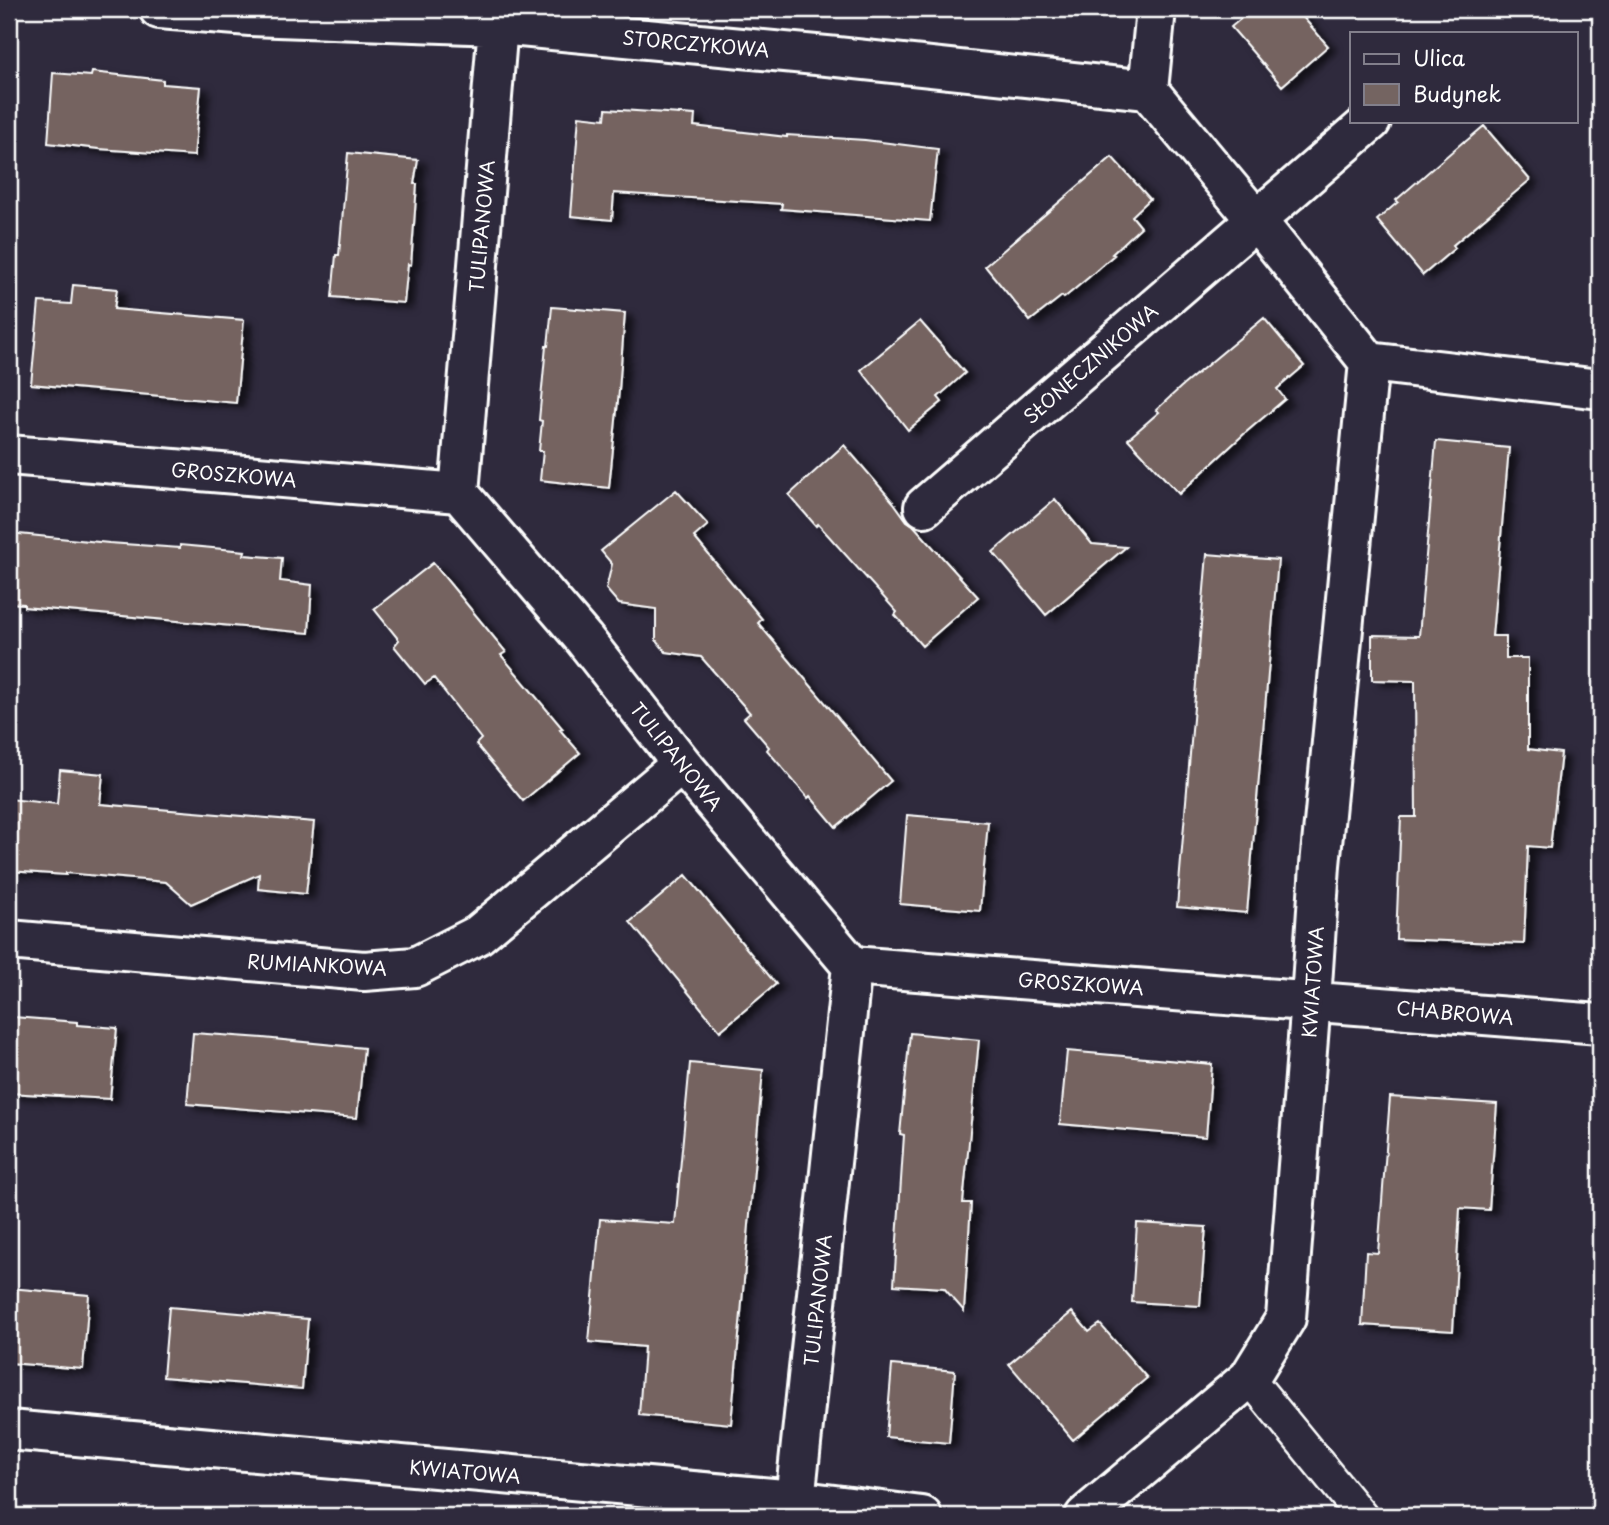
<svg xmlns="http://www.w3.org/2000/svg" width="1609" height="1525" viewBox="0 0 1609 1525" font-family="'Playpen Sans',sans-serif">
	<defs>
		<filter id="shadow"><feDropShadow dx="8" dy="4.5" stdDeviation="3.5" flood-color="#0009"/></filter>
	</defs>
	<rect width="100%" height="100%" fill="#2f2a3d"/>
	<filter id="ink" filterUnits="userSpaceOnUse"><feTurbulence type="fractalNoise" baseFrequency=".0143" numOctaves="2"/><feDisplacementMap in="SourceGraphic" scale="14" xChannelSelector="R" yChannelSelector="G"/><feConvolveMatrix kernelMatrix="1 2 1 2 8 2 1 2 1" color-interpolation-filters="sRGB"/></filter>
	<g filter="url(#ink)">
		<path fill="#746461" stroke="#fff" stroke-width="2" filter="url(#shadow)" d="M 1252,9 L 1296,9 L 1328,46 L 1282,86 L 1231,27 Z
			M 92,72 L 163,80 L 163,84 L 201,87 L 194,156 L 99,149 L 48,143 L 53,73 L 91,76 Z
			M 606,109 L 695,115 L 694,126 L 787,137 L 787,135 L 865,140 L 938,149 L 930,221 L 781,209 L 782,204 L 614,193 L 612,220 L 571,216 L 579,116 L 605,119 Z
			M 1484,126 L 1530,180 L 1453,245 L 1455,248 L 1423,275 L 1377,220 L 1398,202 L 1396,200 L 1464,141 L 1465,142 Z
			M 348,153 L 418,160 L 414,184 L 417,184 L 411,265 L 408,264 L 404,303 L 332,297 L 336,255 L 339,255 Z
			M 1112,157 L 1150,199 L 1132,216 L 1141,227 L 1112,254 L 1114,255 L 1088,278 L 1064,298 L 1062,296 L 1030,321 L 985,266 Z
			M 73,285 L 117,289 L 114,309 L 244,320 L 236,403 L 31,384 L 39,302 L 71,304 Z
			M 552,307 L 625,313 L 619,391 L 609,488 L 540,480 L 543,451 L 539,451 L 542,421 L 539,420 L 546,346 L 548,346 Z
			M 1264,318 L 1304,366 L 1277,389 L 1285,399 L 1244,434 L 1179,494 L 1128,439 L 1159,412 L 1156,410 L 1181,387 Z
			M 920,321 L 965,373 L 938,397 L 942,402 L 908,430 L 861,370 Z
			M 1436,441 L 1509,448 L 1492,636 L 1506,636 L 1506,658 L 1528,658 L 1528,749 L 1561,753 L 1550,848 L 1528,846 L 1524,944 L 1396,939 L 1401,817 L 1416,817 L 1415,681 L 1372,680 L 1372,635 L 1419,636 Z
			M 844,445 L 894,503 L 907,521 L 913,525 L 978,597 L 922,646 L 895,615 L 897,612 L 818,524 L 816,526 L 789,495 Z
			M 676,490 L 708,525 L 694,537 L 762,619 L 758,623 L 891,781 L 836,827 L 810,796 L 808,798 L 767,750 L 769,747 L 744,718 L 750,713 L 701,657 L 666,652 L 656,640 L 656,609 L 619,604 L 606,589 L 612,564 L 601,551 Z
			M 1055,499 L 1092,544 L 1126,547 L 1046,615 L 993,552 Z
			M 9,533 L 109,543 L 180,548 L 180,545 L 245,551 L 244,555 L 282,558 L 280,581 L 312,585 L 309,633 L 24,607 L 24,604 L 9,603 Z
			M 1207,554 L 1278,560 L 1247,913 L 1177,907 Z
			M 433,563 L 506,652 L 501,655 L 563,729 L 560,730 L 580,753 L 523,801 L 476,744 L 481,739 L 434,678 L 425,684 L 394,646 L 399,640 L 374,609 Z
			M 60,770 L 103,774 L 100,804 L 314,822 L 306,894 L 258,889 L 259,874 L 191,904 L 166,882 L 66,873 L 66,875 L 9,871 L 9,799 L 57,804 Z
			M 907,815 L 988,822 L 980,911 L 900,904 Z
			M 686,875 L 776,984 L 720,1031 L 630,922 Z
			M 13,1017 L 77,1022 L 77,1025 L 117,1028 L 110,1099 L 9,1093 L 9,1027 L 13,1027 Z
			M 193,1033 L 263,1038 L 364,1048 L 357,1118 L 187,1104 Z
			M 910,1033 L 979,1040 L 963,1203 L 971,1203 L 964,1311 L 944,1288 L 894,1285 L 904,1135 L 900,1134 Z
			M 1067,1051 L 1212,1064 L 1206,1137 L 1060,1124 Z
			M 690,1063 L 763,1070 L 731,1424 L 639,1415 L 644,1347 L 589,1342 L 600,1219 L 675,1224 Z
			M 1390,1097 L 1497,1104 L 1489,1210 L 1460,1208 L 1453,1331 L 1362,1325 L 1366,1252 L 1378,1253 Z
			M 1137,1223 L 1206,1227 L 1200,1306 L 1132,1302 Z
			M 9,1288 L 89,1295 L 83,1369 L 9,1363 Z
			M 169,1307 L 308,1319 L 302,1389 L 163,1377 Z
			M 1072,1312 L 1089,1332 L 1100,1324 L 1147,1378 L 1073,1440 L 1009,1364 Z
			M 892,1365 L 955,1371 L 949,1443 L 886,1437 Z"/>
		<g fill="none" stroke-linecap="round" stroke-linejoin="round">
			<g stroke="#fff" stroke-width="35">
				<path id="lane" d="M 1249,1378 L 1362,1516"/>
			</g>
			<g stroke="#fff" stroke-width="44">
				<path id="street" d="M 159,9 L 250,16 L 498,25 L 837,57 L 1148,90
					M 1156,9 L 1148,90 L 1256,220 L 1369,362 L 1600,389
					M 498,25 L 459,493 L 584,639 L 682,764 L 852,966 L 795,1500
					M 9,455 L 459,493
					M 924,507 L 1371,121
					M 9,940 L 364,971 L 415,967 L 478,935 L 682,764
					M 852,966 L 1600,1024
					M 9,1430 L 795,1500 L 922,1516
					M 1085,1516 L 1249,1378 L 1286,1318 L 1311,1000 L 1320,865 L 1369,362"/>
			</g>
			<use href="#lane" stroke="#2f2a3d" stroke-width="30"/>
			<use href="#street" stroke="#2f2a3d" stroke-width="38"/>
		</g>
	</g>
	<g text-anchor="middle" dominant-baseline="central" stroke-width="7" stroke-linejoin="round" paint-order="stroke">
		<g font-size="19" fill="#fff" stroke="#2f2a3d">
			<text transform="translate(696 43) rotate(5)">STORCZYKOWA</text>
			<text transform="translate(481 226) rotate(-85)">TULIPANOWA</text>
			<text transform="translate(1090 363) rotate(-41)">SŁONECZNIKOWA</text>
			<text transform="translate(234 474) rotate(5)">GROSZKOWA</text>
			<text transform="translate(677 756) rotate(51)">TULIPANOWA</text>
			<text transform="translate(317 964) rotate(3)">RUMIANKOWA</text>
			<text transform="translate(1312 982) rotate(-86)">KWIATOWA</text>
			<text transform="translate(1081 983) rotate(4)">GROSZKOWA</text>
			<text transform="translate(1455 1012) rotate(5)">CHABROWA</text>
			<text transform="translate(817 1300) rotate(-84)">TULIPANOWA</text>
			<text transform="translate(465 1471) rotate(5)">KWIATOWA</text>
		</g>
	</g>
	<rect width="1609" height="1525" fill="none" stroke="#2f2a3d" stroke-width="35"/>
	<rect x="18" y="18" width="1574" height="1490" fill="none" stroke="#fff" stroke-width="2.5" filter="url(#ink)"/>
	<rect x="1350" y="32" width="228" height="91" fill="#2f2a3d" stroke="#827f8b" stroke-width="2"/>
	<rect x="1364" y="54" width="35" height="10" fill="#2f2a3d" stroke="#827f8b" stroke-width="2"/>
	<text x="1413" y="66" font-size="21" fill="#ffffff">Ulica</text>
	<rect x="1364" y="84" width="35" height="21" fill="#746461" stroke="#827f8b" stroke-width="2"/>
	<text x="1413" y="102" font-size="21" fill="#ffffff">Budynek</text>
</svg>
